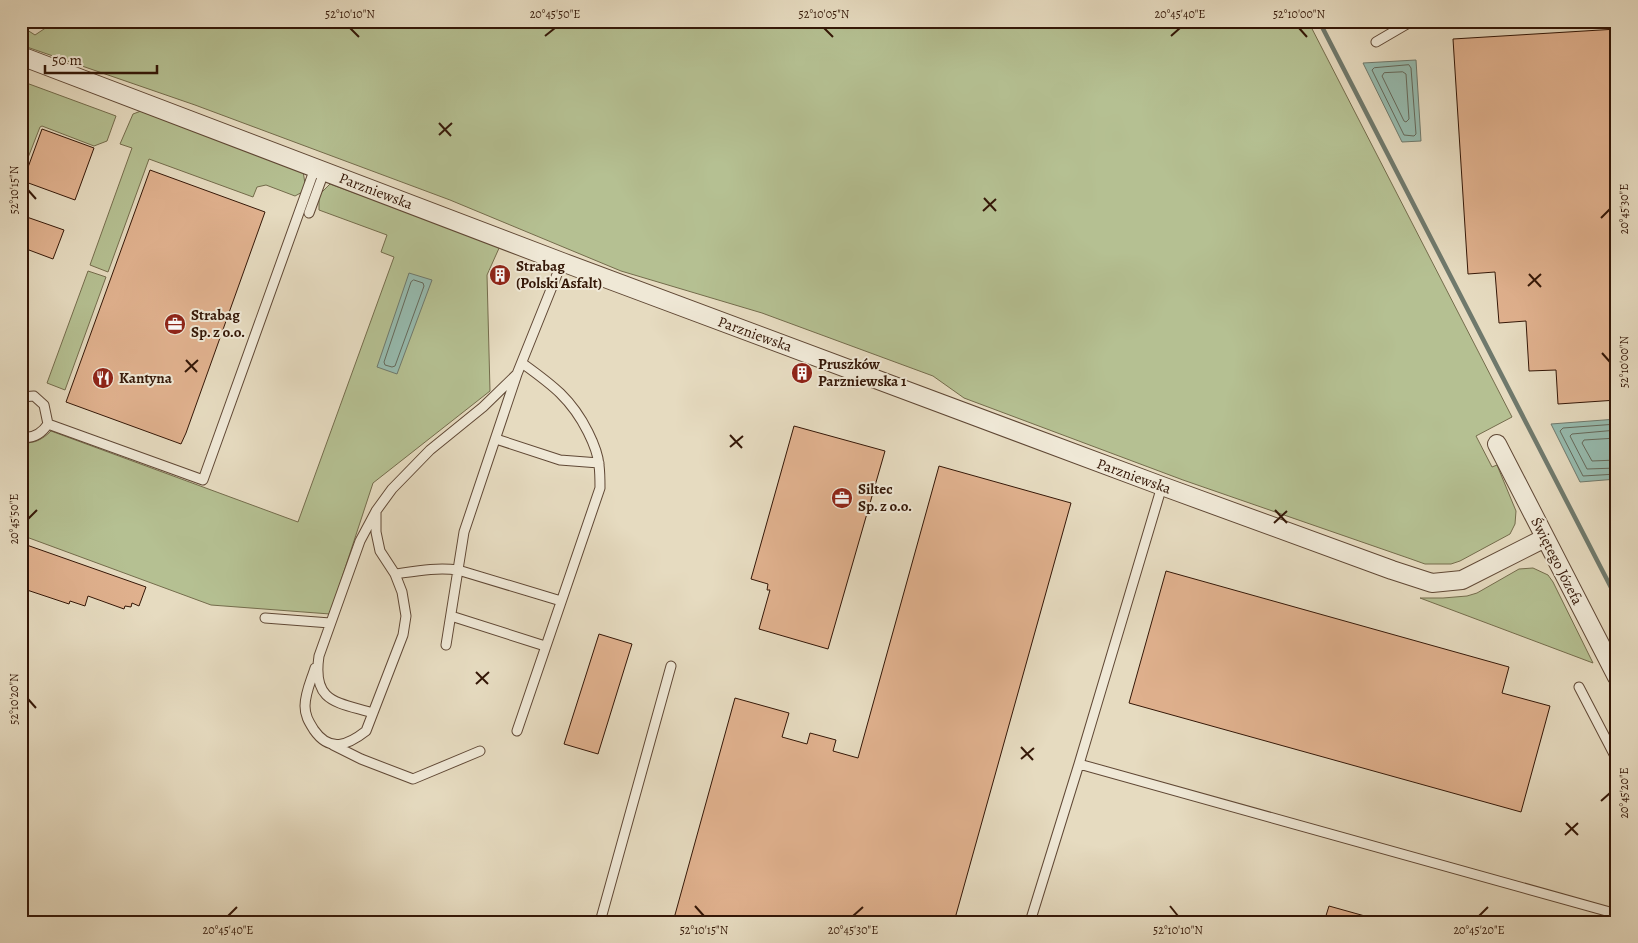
<svg xmlns="http://www.w3.org/2000/svg" width="1638" height="943" viewBox="0 0 1638 943" font-family="Alegreya,serif">
	<rect width="100%" height="100%" fill="#e6dbc0"/>
	<filter id="stains"><feTurbulence type="fractalNoise" baseFrequency=".004" numOctaves="4"/><feColorMatrix values="0 0 0 0 .2 0 0 0 0 .09 0 0 0 0 .02 0 0 0 .5 -.17"/></filter>
	<radialGradient id="worn" r=".72"><stop offset=".6" stop-color="#630" stop-opacity="0"/><stop offset="1" stop-color="#630" stop-opacity=".3"/></radialGradient>
	<path fill="#b5c092" stroke="#746c4c" d="M 56,21 L 1308,21 L 1512,417 L 1476,436 L 1492,467 L 1497,465 L 1516,511 L 1515,524 L 1510,534 L 1460,561 L 1451,564 L 1425,564 L 1411,559 L 1183,480 L 964,398 L 933,376 L 762,313 L 621,271 L 450,200 L 195,105 L 24,46 L 21,44 L 21,26 L 35,35 Z
		M 21,81 L 116,116 L 107,141 L 94,146 L 42,126 L 40,127 L 24,168 L 21,168 Z
		M 141,111 L 303,171 L 306,190 L 295,196 L 266,185 L 257,187 L 253,197 L 149,159 L 108,272 L 90,265 L 132,148 L 120,144 L 133,114 Z
		M 330,184 L 500,246 L 487,275 L 490,391 L 373,483 L 330,614 L 211,605 L 21,535 L 21,442 C 33,445 43,439 51,431 L 298,522 L 394,257 L 381,252 L 387,235 L 319,210 L 319,195 Z
		M 88,271 L 106,277 L 65,390 L 47,383 Z
		M 1533,568 L 1548,575 L 1553,582 L 1593,663 L 1420,598 L 1443,598 L 1467,596 L 1477,593 L 1519,569 Z"/>
	<path fill="#96bbaf" stroke="#6f796c" d="M 1416,60 L 1421,141 L 1402,142 L 1363,63 Z
		M 409,273 L 432,280 L 397,374 L 377,367 Z
		M 1617,419 L 1617,479 L 1580,482 L 1551,424 Z"/>
	<g fill="none" stroke-linecap="round" stroke-linejoin="round">
		<path stroke="#65695b" stroke-width="1" d="M 1409,65 L 1411,68 L 1416,134 L 1414,136 L 1404,135 L 1372,70 L 1374,68 Z
			M 1403,72 L 1406,74 L 1409,119 L 1406,122 L 1404,121 L 1382,76 L 1384,73 Z
			M 414,280 L 423,283 L 424,286 L 395,366 L 392,367 L 385,365 L 384,362 L 411,282 Z
			M 1617,424 L 1563,428 L 1560,431 L 1583,476 L 1617,474
			M 1617,430 L 1572,434 L 1570,436 L 1587,469 L 1617,468
			M 1617,438 L 1584,440 L 1582,443 L 1592,461 L 1617,460"/>
		<path stroke="#6f796c" stroke-width="4.5" d="M 1319,21 L 1617,599"/>
	</g>
	<path fill="#e0b18e" stroke="#341707" d="M 1617,29 L 1617,400 L 1558,404 L 1556,370 L 1529,371 L 1526,321 L 1499,323 L 1495,272 L 1468,274 L 1453,39 Z
		M 42,129 L 94,148 L 75,200 L 23,181 Z
		M 150,170 L 265,212 L 186,433 L 181,444 L 66,402 Z
		M 21,215 L 64,230 L 53,259 L 21,247 Z
		M 794,426 L 885,451 L 828,649 L 759,629 L 770,590 L 767,590 L 768,584 L 751,579 Z
		M 939,466 L 1071,503 L 954,922 L 673,922 L 735,698 L 789,713 L 782,737 L 807,744 L 810,733 L 836,740 L 833,751 L 858,758 Z
		M 21,543 L 146,587 L 139,606 L 132,603 L 131,607 L 125,606 L 124,609 L 88,596 L 85,606 L 70,601 L 69,604 L 21,588 Z
		M 1166,571 L 1509,667 L 1502,693 L 1550,706 L 1521,812 L 1129,703 Z
		M 599,634 L 632,644 L 598,754 L 564,744 Z
		M 1329,906 L 1372,918 L 1371,922 L 1324,922 Z"/>
	<g fill="none" stroke-linecap="round" stroke-linejoin="round">
		<g stroke="#604835" stroke-width="11">
			<path id="service" d="M 1376,42 L 1412,21
				M 309,213 L 324,172
				M 21,397 L 34,396 L 44,405 L 48,424 L 203,480 L 315,168
				M 21,437 C 33,439 42,433 48,424
				M 496,439 L 560,460 L 599,463
				M 395,574 C 416,571 437,567 458,570 L 561,601
				M 451,616 L 545,646
				M 265,618 L 330,623
				M 446,645 L 464,532 L 517,374 L 562,262
				M 315,668 C 311,681 305,693 305,706 C 305,716 309,722 314,730 C 330,753 348,745 366,731 L 403,635 L 406,616 L 402,592 L 395,574 L 380,551 L 376,532 L 376,513
				M 1579,687 L 1617,760
				M 373,713 C 337,702 312,703 319,656 L 360,541 L 376,511 L 392,489 L 430,450 L 483,407 L 517,374
				M 517,731 L 600,488 C 600,481 600,473 599,465 C 598,453 593,442 588,432 C 571,398 551,384 522,363
				M 333,745 L 361,759 L 413,779 L 480,751
				M 1079,764 L 1617,914
				M 600,922 L 671,666
				M 1030,922 L 1079,764 L 1162,486"/>
		</g>
		<g stroke="#604835" stroke-width="20">
			<path id="minor" d="M 21,56 L 562,262 L 1162,486 L 1392,570 L 1432,583 L 1462,580 L 1545,538
				M 1497,444 L 1617,677"/>
		</g>
		<use href="#service" stroke="#efe8d6" stroke-width="9"/>
		<use href="#minor" stroke="#efe8d6" stroke-width="18"/>
	</g>
	<path fill="none" stroke="#341707" stroke-width="2" d="M 350,28 L 359,37M 824,28 L 833,37M 1299,28 L 1307,37M 545,36 L 555,28M 1171,36 L 1180,28M 439,123 L 451,136M 439,135 L 452,123M 28,190 L 36,199M 984,198 L 996,211M 983,211 L 996,199M 1601,218 L 1610,209M 1529,274 L 1541,287M 1528,286 L 1541,274M 1602,353 L 1610,362M 186,360 L 197,372M 185,372 L 198,360M 730,435 L 742,448M 730,447 L 743,436M 1275,510 L 1287,523M 28,519 L 37,510M 1274,523 L 1287,511M 476,672 L 488,684M 476,684 L 489,672M 28,699 L 36,708M 1021,747 L 1033,760M 1021,759 L 1034,748M 1601,801 L 1610,793M 1566,823 L 1578,835M 1565,835 L 1578,823M 695,906 L 704,916M 1170,906 L 1178,916M 228,916 L 237,907M 853,916 L 863,907M 1479,916 L 1488,907"/>
	<defs>
		<g id="building-disc" transform="scale(1.125)"><circle r="9.5" fill="#8f2418" stroke="#efe8d6"/><path d="M-4-6H4V6H1V3H-1V6H-4ZM-2.5-4.3h1.7v1.8h-1.7ZM.8-4.3h1.7v1.8H.8ZM-2.5-1h1.7V.8h-1.7ZM.8-1h1.7V.8H.8Z" fill="#fff"/></g>
		<g id="office-disc" transform="scale(1.125)"><circle r="9.5" fill="#8f2418" stroke="#efe8d6"/><path d="M-6-3h4V-5.5h4V-3h4V5H-6ZM-1-4.5V-3h2v-1.5ZM-6 0V1H6V0Z" fill="#fff"/></g>
		<g id="restaurant-disc" transform="scale(1.125)"><circle r="9.5" fill="#8f2418" stroke="#efe8d6"/><path d="M-5-6h1v4h1v-4h1v4h1v-4h1v5L-1.5 .5V6h-2V.5L-5-1ZM5-6V6H3V1.5H1.5Q1.5-4 5-6Z" fill="#fff"/></g>
	</defs>
	<g fill-rule="evenodd">
		<use href="#building-disc" x="500" y="275"/>
		<use href="#office-disc" x="175" y="324"/>
		<use href="#building-disc" x="802" y="373"/>
		<use href="#restaurant-disc" x="103" y="378"/>
		<use href="#office-disc" x="842" y="498"/>
	</g>
	<g text-anchor="middle" dominant-baseline="central" stroke-width="4" stroke-linejoin="round" paint-order="stroke">
		<g font-size="15" fill="#341707" stroke="#efe8d6">
			<text transform="translate(376 191) rotate(21)">Parzniewska</text>
			<text transform="translate(755 334) rotate(20)">Parzniewska</text>
			<text transform="translate(1134 476) rotate(20)">Parzniewska</text>
			<text transform="translate(1557 561) rotate(63)">Świętego Józefa</text>
		</g>
		<g font-size="15" font-weight="bold" fill="#341707" stroke="#efe8d6" text-anchor="start">
			<text x="516" y="266">Strabag<tspan x="516" dy="17">(Polski Asfalt)</tspan></text>
			<text x="191" y="315">Strabag<tspan x="191" dy="17">Sp. z o.o.</tspan></text>
			<text x="818" y="364">Pruszków<tspan x="818" dy="17">Parzniewska 1</tspan></text>
			<text x="119" y="378">Kantyna</text>
			<text x="858" y="489">Siltec<tspan x="858" dy="17">Sp. z o.o.</tspan></text>
		</g>
	</g>
	<rect width="1638" height="943" fill="none" stroke="#e6dbc0" stroke-width="55"/>
	<path d="M45 65v8h112v-8" fill="none" stroke="#341707" stroke-width="2.5"/>
	<text x="52" y="65" font-size="15" fill="#341707" stroke="#efe8d6" stroke-width="4" paint-order="stroke">50 m</text>
	<rect x="28" y="28" width="1582" height="888" fill="none" stroke="#341707" stroke-width="2"/>
	<g font-size="12" text-anchor="middle" fill="#341707">
		<text x="350" y="18">52°10'10"N</text>
		<text x="555" y="18">20°45'50"E</text>
		<text x="824" y="18">52°10'05"N</text>
		<text x="1180" y="18">20°45'40"E</text>
		<text x="1299" y="18">52°10'00"N</text>
		<text transform="translate(14 190) rotate(-90)" y="4">52°10'15"N</text>
		<text transform="translate(1624 209) rotate(-90)" y="4">20°45'30"E</text>
		<text transform="translate(1624 362) rotate(-90)" y="4">52°10'00"N</text>
		<text transform="translate(14 519) rotate(-90)" y="4">20°45'50"E</text>
		<text transform="translate(14 699) rotate(-90)" y="4">52°10'20"N</text>
		<text transform="translate(1624 793) rotate(-90)" y="4">20°45'20"E</text>
		<text x="228" y="934">20°45'40"E</text>
		<text x="704" y="934">52°10'15"N</text>
		<text x="853" y="934">20°45'30"E</text>
		<text x="1178" y="934">52°10'10"N</text>
		<text x="1479" y="934">20°45'20"E</text>
	</g>
	<rect width="100%" height="100%" filter="url(#stains)"/>
	<rect width="100%" height="100%" fill="url(#worn)"/>
</svg>
